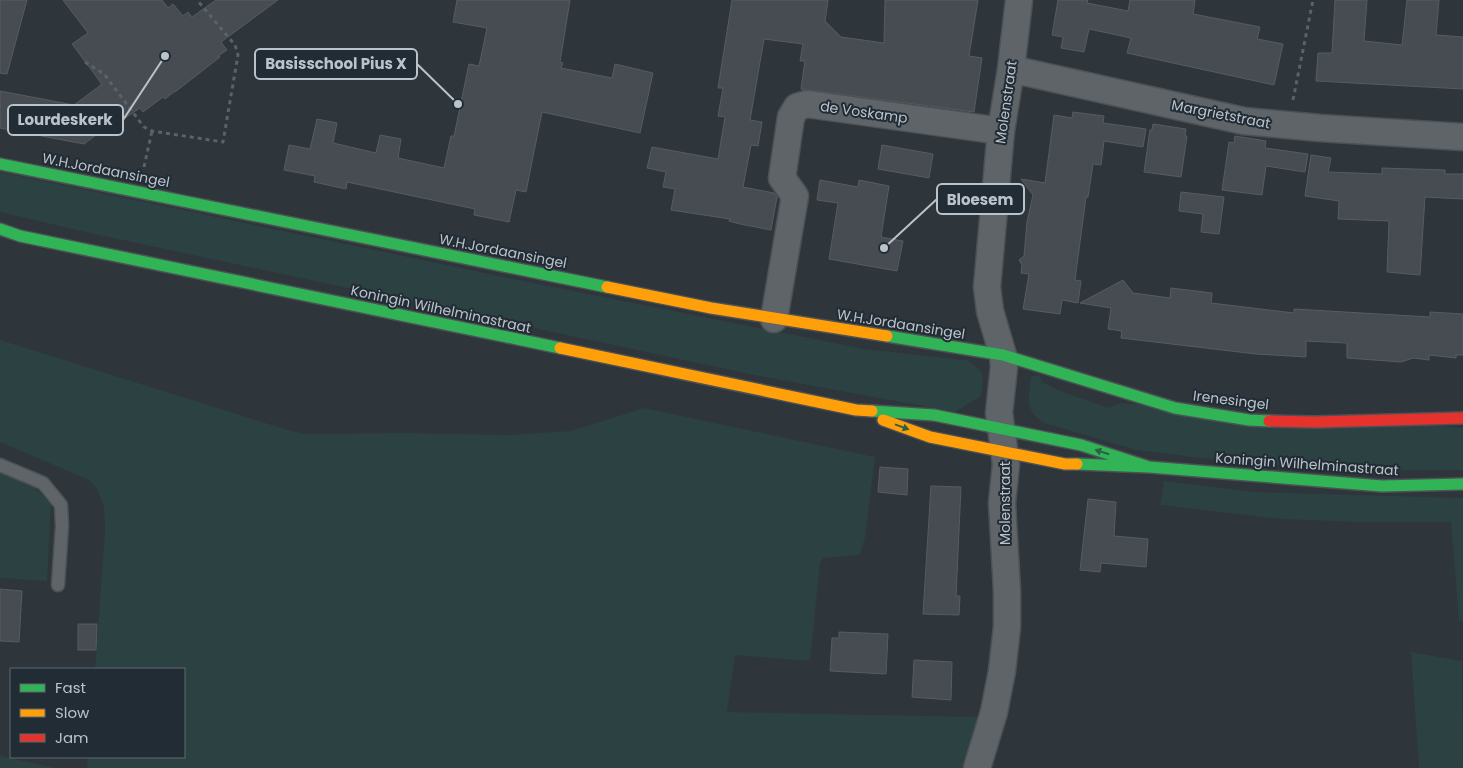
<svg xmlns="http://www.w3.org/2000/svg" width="1463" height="768" viewBox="0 0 1463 768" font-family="Poppins,sans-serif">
	<rect width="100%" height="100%" fill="#2e353b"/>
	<path fill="#2c4141" d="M 0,172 L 514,279 L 864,349 L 966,360 C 986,371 984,375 981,396 L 955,412 L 749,374 L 90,233 L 0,212 Z
		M 0,340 L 291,431 L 306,434 L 404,433 L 509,435 L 571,431 L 644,408 L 875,457 L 865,537 L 860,555 L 823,558 L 820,563 L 810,661 L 735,655 L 727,712 L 978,717 L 962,768 L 87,768 L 88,757 L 184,757 L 184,669 L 95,669 L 105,531 L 104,507 L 97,489 L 89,480 L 0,442 Z
		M 1040,375 L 1042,382 L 1060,391 L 1109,408 L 1120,403 L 1463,428 L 1463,470 L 1398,470 L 1284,465 L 1192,457 L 1136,450 L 1044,423 C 1023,408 1029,400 1031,377 Z
		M 0,472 L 33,486 L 51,504 L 47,581 L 0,578 Z
		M 1164,481 L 1255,492 L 1463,498 L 1463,621 L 1459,621 L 1451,522 L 1356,522 L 1281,519 L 1160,505 Z
		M 1411,652 L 1462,661 L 1463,768 L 1419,768 Z
		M 0,756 L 57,768 L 0,768 Z"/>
	<path fill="#464c51" stroke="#575c62" d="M 0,0 L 27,0 L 7,74 L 0,73 Z
		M 63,0 L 162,0 L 168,8 L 173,4 L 183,16 L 188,12 L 192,17 L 216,0 L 278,0 L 221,42 L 227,50 L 218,56 L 220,57 L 175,92 L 175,91 L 165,99 L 163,97 L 143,112 L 140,108 L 125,118 L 123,115 L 84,144 L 0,128 L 0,91 L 74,105 L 101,85 L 101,83 L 72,44 L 88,33 Z
		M 457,0 L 570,0 L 560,62 L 563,63 L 561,68 L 612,78 L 615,64 L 653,73 L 640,133 L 542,112 L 526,192 L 516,190 L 509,222 L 474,215 L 475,209 L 347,182 L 346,189 L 314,182 L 315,176 L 284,170 L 289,145 L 310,149 L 317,119 L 337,123 L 333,143 L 376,153 L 380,135 L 401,139 L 398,158 L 444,168 L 451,136 L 454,136 L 469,64 L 479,66 L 487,28 L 453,22 Z
		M 732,0 L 828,0 L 825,21 L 841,37 L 884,43 L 885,0 L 978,0 L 969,56 L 982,58 L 974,112 L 801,89 L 805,61 L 800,61 L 803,44 L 764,39 L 750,120 L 762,122 L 758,146 L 751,145 L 743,187 L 774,193 L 777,197 L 771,230 L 740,224 L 729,221 L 730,219 L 671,210 L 675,189 L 663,187 L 666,172 L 647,168 L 652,147 L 718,159 L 725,117 L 718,116 L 723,88 L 718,88 Z
		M 1058,0 L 1088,0 L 1087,3 L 1128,11 L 1130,0 L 1195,0 L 1193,14 L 1260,27 L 1257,39 L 1283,44 L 1274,85 L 1127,53 L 1131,38 L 1089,29 L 1084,52 L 1061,48 L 1063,37 L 1052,35 Z
		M 1335,0 L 1367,0 L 1364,41 L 1402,45 L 1407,0 L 1439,0 L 1436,35 L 1463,37 L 1463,89 L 1316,81 L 1318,53 L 1332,53 Z
		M 1073,112 L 1104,116 L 1103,123 L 1146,129 L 1143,147 L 1104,141 L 1101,165 L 1093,164 L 1088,197 L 1086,197 L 1075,280 L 1081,281 L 1078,303 L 1062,300 L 1060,314 L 1023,309 L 1029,274 L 1021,273 L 1022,265 L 1019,260 L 1024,256 L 1027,222 L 1033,195 L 1021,179 L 1045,183 L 1054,115 L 1072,118 Z
		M 1153,124 L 1186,129 L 1185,136 L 1187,136 L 1181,177 L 1144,172 L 1150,130 L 1152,130 Z
		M 1235,136 L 1266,141 L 1265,148 L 1308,154 L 1305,172 L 1266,166 L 1262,195 L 1222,190 L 1229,142 L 1234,143 Z
		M 882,145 L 933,154 L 929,178 L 878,169 Z
		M 1311,155 L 1331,158 L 1328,172 L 1382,174 L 1382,168 L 1445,170 L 1445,174 L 1463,174 L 1463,199 L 1425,197 L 1420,275 L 1387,272 L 1389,221 L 1338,219 L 1339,201 L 1305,196 Z
		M 820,180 L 858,187 L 859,180 L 889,186 L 881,237 L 903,241 L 897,271 L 829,259 L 838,203 L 817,200 Z
		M 1181,192 L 1224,197 L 1219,234 L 1201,232 L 1203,214 L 1179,211 Z
		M 1123,280 L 1133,293 L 1170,298 L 1171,288 L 1212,293 L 1211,303 L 1294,313 L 1294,309 L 1430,317 L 1430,312 L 1463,314 L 1463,355 L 1456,355 L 1456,358 L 1429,355 L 1429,360 L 1413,358 L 1401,362 L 1347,358 L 1347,343 L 1306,341 L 1306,357 L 1256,354 L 1121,338 L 1122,331 L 1108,329 L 1111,308 L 1080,303 Z
		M 880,467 L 908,469 L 907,495 L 878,492 Z
		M 931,486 L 961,487 L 956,596 L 960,596 L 959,615 L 923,614 Z
		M 1088,499 L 1116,502 L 1114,536 L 1148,539 L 1146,567 L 1101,563 L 1100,572 L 1080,570 Z
		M 0,589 L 22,591 L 19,642 L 0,641 Z
		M 78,624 L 97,624 L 96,650 L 78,650 Z
		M 839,632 L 888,634 L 886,674 L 830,671 L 832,638 L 839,638 Z
		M 914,660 L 952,662 L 951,700 L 912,697 Z"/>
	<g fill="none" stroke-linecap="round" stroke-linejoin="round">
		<g stroke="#4c5155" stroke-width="15">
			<path id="lane" d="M 0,465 L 43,483 L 61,505 L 62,526 L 58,585"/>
		</g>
		<g stroke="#4c5155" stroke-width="29">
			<path id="street" d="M 1011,69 L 1244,121 L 1320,128 L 1463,137
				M 774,319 L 795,196 L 782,178 L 791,117 L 797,107 L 807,104 L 1001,131
				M 977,768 L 994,712 L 1002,671 L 1007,627 L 1007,591 L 1002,503 L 1006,464 L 999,413 L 1004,367 L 1003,355 L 990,311 L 987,287 L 1001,131 L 1011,69 L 1019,0"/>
		</g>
		<g stroke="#4c5155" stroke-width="14">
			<path id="fast" d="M 0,164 L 607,287
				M 0,229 L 20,236 L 560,348
				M 887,336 L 1003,355 L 1175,408 L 1249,420 L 1269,421
				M 872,411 L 934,415 L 1081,445 L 1149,467
				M 1077,464 L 1149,467 L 1382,486 L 1463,484"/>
		</g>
		<g stroke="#4c5155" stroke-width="14">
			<path id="slow" d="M 607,287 L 711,308 L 887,336
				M 560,348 L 856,410 L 872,411
				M 883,420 L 930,437 L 1065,464 L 1077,464"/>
		</g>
		<g stroke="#4c5155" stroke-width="14">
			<path id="jam" d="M 1269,421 L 1315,422 L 1463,418"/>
		</g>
		<path stroke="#5c6266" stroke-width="3" stroke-dasharray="4 4" stroke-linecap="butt" d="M 85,62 L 104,74 L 144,127 L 152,131 L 223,142 L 238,55 L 235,45 L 197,0
			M 1293,100 L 1313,0
			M 144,167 L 152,131"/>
		<use href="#lane" stroke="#5e6468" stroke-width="12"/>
		<use href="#street" stroke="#5e6468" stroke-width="26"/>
		<use href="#fast" stroke="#30b455" stroke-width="11"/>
		<use href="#slow" stroke="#ff9f0a" stroke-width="11"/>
		<use href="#jam" stroke="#e5322d" stroke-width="11"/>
	</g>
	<defs><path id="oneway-solid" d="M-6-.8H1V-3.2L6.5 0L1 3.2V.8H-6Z" transform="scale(1.25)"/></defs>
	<g fill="#286242">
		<use href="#oneway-solid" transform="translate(902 427) rotate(20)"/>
		<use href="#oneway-solid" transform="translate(1102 452) rotate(-162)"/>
	</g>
	<g text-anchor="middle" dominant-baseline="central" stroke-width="4" stroke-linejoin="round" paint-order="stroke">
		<g font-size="14" fill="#bac2ca" stroke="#222c35">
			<text transform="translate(1006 102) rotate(-82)">Molenstraat</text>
			<text transform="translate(864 112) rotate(8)">de Voskamp</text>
			<text transform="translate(1221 114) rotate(11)">Margrietstraat</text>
			<text transform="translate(106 170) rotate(11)">W.H.Jordaansingel</text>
			<text transform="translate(503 251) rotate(11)">W.H.Jordaansingel</text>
			<text transform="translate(441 309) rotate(12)">Koningin Wilhelminastraat</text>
			<text transform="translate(901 324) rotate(9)">W.H.Jordaansingel</text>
			<text transform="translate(1231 400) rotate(7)">Irenesingel</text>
			<text transform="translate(1307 464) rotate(4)">Koningin Wilhelminastraat</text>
			<text transform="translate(1005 503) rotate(-90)">Molenstraat</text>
		</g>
	</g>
	<path fill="none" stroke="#bac2ca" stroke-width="2" d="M458 104L417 64M165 56L123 120M884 248L937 199"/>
	<g fill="#bac2ca" stroke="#222c35" stroke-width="2">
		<circle cx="458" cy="104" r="5"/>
		<circle cx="165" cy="56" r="5"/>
		<circle cx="884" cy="248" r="5"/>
	</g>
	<g fill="#222c35" stroke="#bac2ca" stroke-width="2">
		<rect x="255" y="49" width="162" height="30" rx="5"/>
		<rect x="8" y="105" width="115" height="30" rx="5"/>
		<rect x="937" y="184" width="87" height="30" rx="5"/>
	</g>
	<g font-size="15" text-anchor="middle" font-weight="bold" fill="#bac2ca">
		<text x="336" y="69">Basisschool Pius X</text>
		<text x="65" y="125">Lourdeskerk</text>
		<text x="980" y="205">Bloesem</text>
	</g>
	<rect x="10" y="668" width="175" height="90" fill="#222c35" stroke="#5f6871"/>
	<rect x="20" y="684" width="25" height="8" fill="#30b455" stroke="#5f6871"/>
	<text x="55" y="693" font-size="15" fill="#bac2ca">Fast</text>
	<rect x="20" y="709" width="25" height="8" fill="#ff9f0a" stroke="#5f6871"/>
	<text x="55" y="718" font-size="15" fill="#bac2ca">Slow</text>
	<rect x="20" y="734" width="25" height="8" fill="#e5322d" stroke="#5f6871"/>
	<text x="55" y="743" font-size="15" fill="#bac2ca">Jam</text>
</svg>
